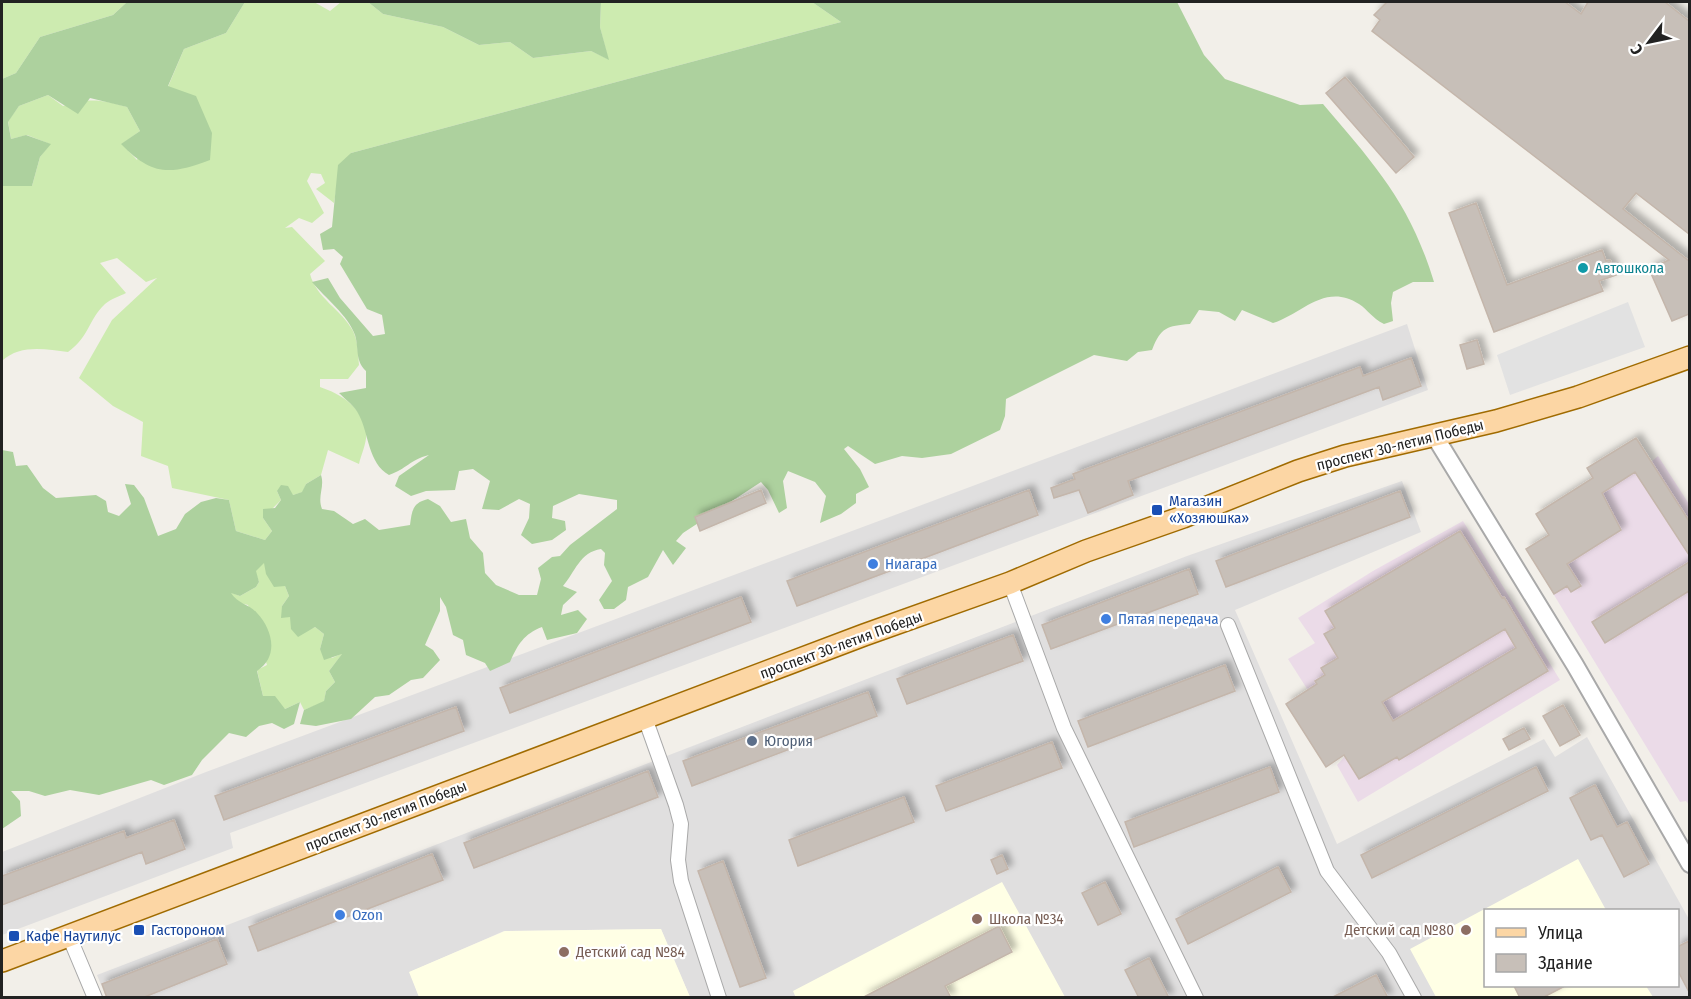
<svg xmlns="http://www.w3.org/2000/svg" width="1691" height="999" viewBox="0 0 1691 999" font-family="'Fira Sans Condensed',sans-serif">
	<defs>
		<filter id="shadow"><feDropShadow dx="5" dy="-5" stdDeviation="3" flood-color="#0004"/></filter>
	</defs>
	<rect width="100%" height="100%" fill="#f2efe9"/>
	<path fill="#e0dfdf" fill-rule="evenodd" d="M 1407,324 L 1428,390 L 230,833 L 233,848 L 2,935 L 2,852 L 206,772 Z
		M 1402,481 L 1421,532 L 1235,610 L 1337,844 L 1544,739 L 1555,757 L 1587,737 L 1690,921 L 1689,998 L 690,997 L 661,929 L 504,931 L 410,972 L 419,997 L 106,997 L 97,975 L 1187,556 ZM 1486,910 L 1678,910 L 1678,986 L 1486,986 Z"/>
	<path fill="#ebdbe8" d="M 1636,438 L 1651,462 L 1658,456 L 1689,504 L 1689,805 L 1686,801 L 1680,802 L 1526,549 L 1549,535 L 1536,514 L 1593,479 L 1587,468 Z
		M 1463,521 L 1560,680 L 1358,802 L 1337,765 L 1348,753 L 1288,659 L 1315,643 L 1298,618 L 1373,571 Z"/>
	<path fill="#ffffe5" d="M 1578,859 L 1606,910 L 1486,910 L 1486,986 L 1646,986 L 1653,997 L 1436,997 L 1410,949 Z
		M 1002,882 L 1065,997 L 796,998 L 793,991 Z
		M 661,929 L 690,997 L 419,997 L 409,972 L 505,931 Z"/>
	<path fill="#cdebb0" d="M 2,2 L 127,2 L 113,15 L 40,37 L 16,73 L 2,79 Z
		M 245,2 L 314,2 L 330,11 L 341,2 L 368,2 L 383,14 L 443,27 L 479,45 L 510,42 L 533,58 L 591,51 L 608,59 L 600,27 L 601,2 L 812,2 L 841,22 L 351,153 L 337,185 L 334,203 L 316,189 L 325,183 L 321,174 L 311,173 L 307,181 L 324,213 L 312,223 L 299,218 L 285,228 L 292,227 L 325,261 L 310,274 C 316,298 342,310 353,331 C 358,341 358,354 359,365 L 348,379 L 320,379 L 320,387 C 341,394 362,407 366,431 C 368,440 361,455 359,464 L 328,450 L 321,475 L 306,484 L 303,492 L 293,495 L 277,491 L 281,500 L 263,518 L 272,531 L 265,540 L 236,531 L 229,500 L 172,488 L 168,466 L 141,456 L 143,422 L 113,406 L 79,378 L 112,320 L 157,278 L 146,282 L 117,258 L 100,263 L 126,293 C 120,296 111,299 105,304 C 88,320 90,336 68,352 C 45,349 20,344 2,361 L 2,186 L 32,186 L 40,157 L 50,144 L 27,135 L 11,139 L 8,121 L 19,106 L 48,95 L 63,106 C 90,98 100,99 127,107 L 140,131 L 122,144 L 137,160 L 184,49 L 226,33 Z
		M 264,562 L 285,586 L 289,596 L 282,606 L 290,617 L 306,631 L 315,627 L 324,634 L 320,649 L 332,658 L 343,653 L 329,671 L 335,682 L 326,691 L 324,702 L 304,710 L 300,702 L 285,709 L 263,696 L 257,670 L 267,665 L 248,605 L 236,602 L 230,592 L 240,596 L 256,587 L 259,582 L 255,571 Z"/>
	<path fill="#add19e" d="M 127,2 L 245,2 L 226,33 L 184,49 L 168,86 L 196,96 L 212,133 L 210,160 C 170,175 152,176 121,144 L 140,131 L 127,107 L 90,98 L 78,114 L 48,95 L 19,106 L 8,122 L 11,139 L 26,135 L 51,144 L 40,157 L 32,186 L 2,186 L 2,79 L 16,73 L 40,37 L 113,15 Z
		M 368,2 L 601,2 L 600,27 L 609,60 L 591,51 L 533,58 L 510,42 L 479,45 L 443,27 L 383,14 Z
		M 812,2 L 1177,2 L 1204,55 L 1225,79 L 1300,105 L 1323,104 C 1375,165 1410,203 1434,282 L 1413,282 L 1393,292 L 1391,303 L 1393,321 L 1384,324 C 1372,318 1368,310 1359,304 C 1325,282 1302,314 1273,323 L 1242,310 L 1235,321 L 1219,312 L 1199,310 L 1190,324 C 1167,326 1161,327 1152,350 L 1138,352 L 1127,361 L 1094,355 L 1006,399 L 1005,416 L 1000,430 L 951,454 L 922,458 L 902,456 L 875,464 L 848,446 L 844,449 L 860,469 L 869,487 L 856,494 L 856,503 L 841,514 L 820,523 L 826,496 L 815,482 L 788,471 L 783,481 L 787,508 L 779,513 L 768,490 L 761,482 L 683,533 L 676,541 L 686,548 L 673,565 L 663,550 L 648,577 L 628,587 L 626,600 L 614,609 L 604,609 L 599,600 L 612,581 L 604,565 L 605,553 L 601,549 C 580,552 575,572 563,586 L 577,592 L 563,605 L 561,615 L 578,610 L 587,619 L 577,633 L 547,640 L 542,627 C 524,634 518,644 510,662 L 490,671 L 485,663 L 466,655 L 463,640 L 453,635 L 446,607 L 440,597 L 440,611 L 425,645 L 433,650 L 440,660 L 423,678 L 411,680 L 389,695 L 375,697 L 351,719 L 316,726 L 300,724 L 304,710 L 324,701 L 326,691 L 335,682 L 329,671 L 342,654 L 324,660 L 320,649 L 324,634 L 315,627 L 298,637 L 291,629 L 290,617 L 281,618 L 282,606 L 289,596 L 285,586 L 274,587 L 266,574 L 264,563 L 256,571 L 259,582 L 256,587 L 240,596 L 231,593 C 238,604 249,604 257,613 C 273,630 279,657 257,671 L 263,696 L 275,696 L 285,709 L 300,702 L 294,724 L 284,729 L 272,723 L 259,726 L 246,737 L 229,733 L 202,760 L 192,775 L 164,785 L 151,780 L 99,795 L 70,790 L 45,796 L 29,791 L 11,791 L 20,801 L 21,816 L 2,829 L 2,450 L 13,452 L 16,466 L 27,465 L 43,488 L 56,498 L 96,495 L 106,501 L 108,512 L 119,516 L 131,504 L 125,484 L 134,485 L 144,498 L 158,536 L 176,529 L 185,514 L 201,502 L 216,498 L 229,500 L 236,531 L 265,540 L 272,531 L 263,518 L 263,509 L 275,508 L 281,500 L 277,491 L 281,485 L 288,486 L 293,495 L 302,492 L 306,484 L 321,475 C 325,487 317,496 322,509 L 334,511 L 353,524 L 365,519 L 379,530 L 410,525 C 412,511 412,503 428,499 L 440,506 L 451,522 L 466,519 L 470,538 L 483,553 L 485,573 L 496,585 L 519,595 L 537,595 L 541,579 L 538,568 L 552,557 L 560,556 L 570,545 L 617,509 L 617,500 L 579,494 L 553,506 L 552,518 L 565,521 L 566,530 L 552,540 L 532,544 L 521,535 L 529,518 L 530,504 L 519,499 L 499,510 L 482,509 L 490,481 L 473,469 L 459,471 L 455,490 L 426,491 L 411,496 L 395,486 L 399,476 L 429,455 C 409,460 407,469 389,475 C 368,463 369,434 359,415 C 355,406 346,400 339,393 L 366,388 L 366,371 C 355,361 359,348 355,335 C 348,315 325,298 312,282 L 328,278 L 340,298 L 373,336 L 385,334 L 382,315 L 367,309 L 340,264 L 343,257 L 334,249 L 323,250 L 320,234 L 332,227 L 338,165 L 351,153 L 841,22 Z"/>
	<path fill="#e2e2e2" d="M 1628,302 L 1645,347 L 1510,395 L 1497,355 Z"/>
	<path fill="#c7bfb8" stroke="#c4b6ab" stroke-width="1.5" fill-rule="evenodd" filter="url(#shadow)" d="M 1387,2 L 1565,2 L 1581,14 L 1588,2 L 1665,2 L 1689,21 L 1689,234 L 1636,193 L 1623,209 L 1689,261 L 1689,314 L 1672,321 L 1649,269 L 1669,260 L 1372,31 L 1380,20 L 1374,15 Z
		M 1345,77 L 1414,157 L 1396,173 L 1326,93 Z
		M 1476,203 L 1507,285 L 1602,250 L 1606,261 L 1610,260 L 1616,275 L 1599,281 L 1603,291 L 1494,332 L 1449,213 Z
		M 1477,340 L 1484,364 L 1467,369 L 1460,345 Z
		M 1411,358 L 1421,386 L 1383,400 L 1379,387 L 1128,481 L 1133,495 L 1088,513 L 1079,490 L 1054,498 L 1051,488 L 1075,479 L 1073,474 L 1360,367 L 1363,376 Z
		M 1636,438 L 1689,521 L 1689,555 L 1635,472 L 1602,493 L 1621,530 L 1567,564 L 1581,586 L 1571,592 L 1567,586 L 1554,594 L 1526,549 L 1549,535 L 1536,514 L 1593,478 L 1587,468 Z
		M 761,490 L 766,503 L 700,531 L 695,517 Z
		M 1029,490 L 1038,515 L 797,606 L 787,581 Z
		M 1400,491 L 1410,517 L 1226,587 L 1216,561 Z
		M 1460,531 L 1502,598 L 1504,597 L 1548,671 L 1399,760 L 1397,757 L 1359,779 L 1344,755 L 1326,767 L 1286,704 L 1317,684 L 1315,681 L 1325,675 L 1321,668 L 1338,658 L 1324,634 L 1335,628 L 1325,611 ZM 1505,629 L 1516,648 L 1393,721 L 1382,702 Z
		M 1689,562 L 1689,591 L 1605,643 L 1592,622 Z
		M 1189,569 L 1198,594 L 1051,649 L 1042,625 Z
		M 741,597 L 751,622 L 510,713 L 500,688 Z
		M 1013,635 L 1023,661 L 907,704 L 897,679 Z
		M 1225,665 L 1235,691 L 1088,747 L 1078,721 Z
		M 868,692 L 877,716 L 692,786 L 683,761 Z
		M 1563,705 L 1580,735 L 1560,746 L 1543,716 Z
		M 456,707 L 464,731 L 224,820 L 215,796 Z
		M 1524,728 L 1530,739 L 1509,750 L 1503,739 Z
		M 1052,742 L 1062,768 L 946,811 L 936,786 Z
		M 1270,767 L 1279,792 L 1134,847 L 1125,822 Z
		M 1536,767 L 1548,791 L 1372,878 L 1361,855 Z
		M 648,771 L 658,797 L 474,868 L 464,843 Z
		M 1595,785 L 1617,827 L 1627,822 L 1649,864 L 1624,877 L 1602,835 L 1591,840 L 1570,798 Z
		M 904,797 L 914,822 L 798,866 L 789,840 Z
		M 174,820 L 185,849 L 146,864 L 142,852 L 2,905 L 2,876 L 124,831 L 126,838 Z
		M 432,854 L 443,880 L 258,951 L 249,927 Z
		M 1002,855 L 1008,869 L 997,874 L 991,860 Z
		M 723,861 L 766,978 L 740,987 L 698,871 Z
		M 1278,867 L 1291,892 L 1188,944 L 1176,919 Z
		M 1105,882 L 1121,914 L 1098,925 L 1082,893 Z
		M 999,926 L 1012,952 L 945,986 L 951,998 L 862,998 Z
		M 217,939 L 227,964 L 142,998 L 107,998 L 102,984 Z
		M 1689,941 L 1689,992 L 1677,969 L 1677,947 Z
		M 1149,958 L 1169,998 L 1139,998 L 1125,970 Z
		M 1376,975 L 1388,998 L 1331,998 Z
		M 1514,986 L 1565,986 L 1542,998 L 1520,998 Z"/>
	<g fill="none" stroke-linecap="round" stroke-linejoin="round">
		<g stroke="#a9a9a9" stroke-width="16">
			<path id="minor" d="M 1010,583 L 1064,728 L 1196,998
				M 1228,625 L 1327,871 L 1389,953 L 1414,998
				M 645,718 L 676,805 L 681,824 L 678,860 L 681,881 L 719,998
				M 69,936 L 95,998"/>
		</g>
		<g stroke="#a9a9a9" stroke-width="20">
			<path id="tertiary" d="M 1434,435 L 1575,665 L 1690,864"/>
		</g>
		<g stroke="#a06b00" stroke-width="24">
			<path id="primary" d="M 2,961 L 864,635 L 1010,583 L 1086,551 L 1183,517 L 1298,471 L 1345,456 L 1496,421 L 1578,397 L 1690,357"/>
		</g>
		<use href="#minor" stroke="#fff" stroke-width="14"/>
		<use href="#tertiary" stroke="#fff" stroke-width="16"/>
		<use href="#primary" stroke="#fcd6a4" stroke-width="21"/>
	</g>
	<circle fill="#0f9aa8" stroke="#fff" stroke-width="2" cx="1583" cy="268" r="6"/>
	<g fill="#1a4fb4" stroke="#fff" stroke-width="2">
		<rect x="1151" y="504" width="12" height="12" rx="3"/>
		<rect x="133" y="924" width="12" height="12" rx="3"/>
		<rect x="8" y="930" width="12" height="12" rx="3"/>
	</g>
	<g fill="#3f7fe0" stroke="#fff" stroke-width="2">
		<circle cx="873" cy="564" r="6"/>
		<circle cx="1106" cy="619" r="6"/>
		<circle cx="340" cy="915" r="6"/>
	</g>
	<circle fill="#5c6f8a" stroke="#fff" stroke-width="2" cx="752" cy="741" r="6"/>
	<g fill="#8d6e63" stroke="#fff" stroke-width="2">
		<circle cx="977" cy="919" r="6"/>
		<circle cx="1466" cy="930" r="6"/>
		<circle cx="564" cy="952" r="6"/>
	</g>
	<g text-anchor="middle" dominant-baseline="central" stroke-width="4.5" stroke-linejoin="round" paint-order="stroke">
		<g font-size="15" fill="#0d838f" stroke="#fff" text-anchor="start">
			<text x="1595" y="268">Автошкола</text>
		</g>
		<g font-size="15" fill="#222" stroke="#fff">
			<text transform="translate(1400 445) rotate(-14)">проспект 30-летия Победы</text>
			<text transform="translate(841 645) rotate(-20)">проспект 30-летия Победы</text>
			<text transform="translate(386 816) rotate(-21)">проспект 30-летия Победы</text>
		</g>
		<g font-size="15" fill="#164399" stroke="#fff" text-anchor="start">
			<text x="1169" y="501">Магазин<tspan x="1169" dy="17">«Хозяюшка»</tspan></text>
			<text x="151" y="930">Гастороном</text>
			<text x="26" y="936">Кафе Наутилус</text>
		</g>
		<g font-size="15" fill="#366cbe" stroke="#fff" text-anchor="start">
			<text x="885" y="564">Ниагара</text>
			<text x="1118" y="619">Пятая передача</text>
			<text x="352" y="915">Ozon</text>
		</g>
		<g font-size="15" fill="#4e5e75" stroke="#fff" text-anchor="start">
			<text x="764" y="741">Югория</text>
		</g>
		<g font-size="15" fill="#785e54" stroke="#fff" text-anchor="start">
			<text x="989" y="919">Школа №34</text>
			<text x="1454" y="930" text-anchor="end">Детский сад №80</text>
			<text x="576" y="952">Детский сад №84</text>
		</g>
	</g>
	<rect width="1691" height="999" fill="none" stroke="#222222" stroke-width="6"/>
	<rect x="1484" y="909" width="195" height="78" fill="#ffffff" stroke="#a7a7a7" stroke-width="1.5"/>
	<rect x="1496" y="928" width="30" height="9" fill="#fcd6a4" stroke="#a7a7a7" stroke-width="1.5"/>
	<text x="1538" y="939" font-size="18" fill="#222222">Улица</text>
	<rect x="1496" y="954" width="30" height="18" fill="#c7bfb8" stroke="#a7a7a7" stroke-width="1.5"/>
	<text x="1538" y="969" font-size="18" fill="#222222">Здание</text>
	<g transform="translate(1649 42) rotate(238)" stroke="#ffffff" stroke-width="4.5" paint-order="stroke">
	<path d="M0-4.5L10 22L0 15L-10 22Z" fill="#222222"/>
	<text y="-9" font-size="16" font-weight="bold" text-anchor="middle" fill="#222222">С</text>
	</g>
</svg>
